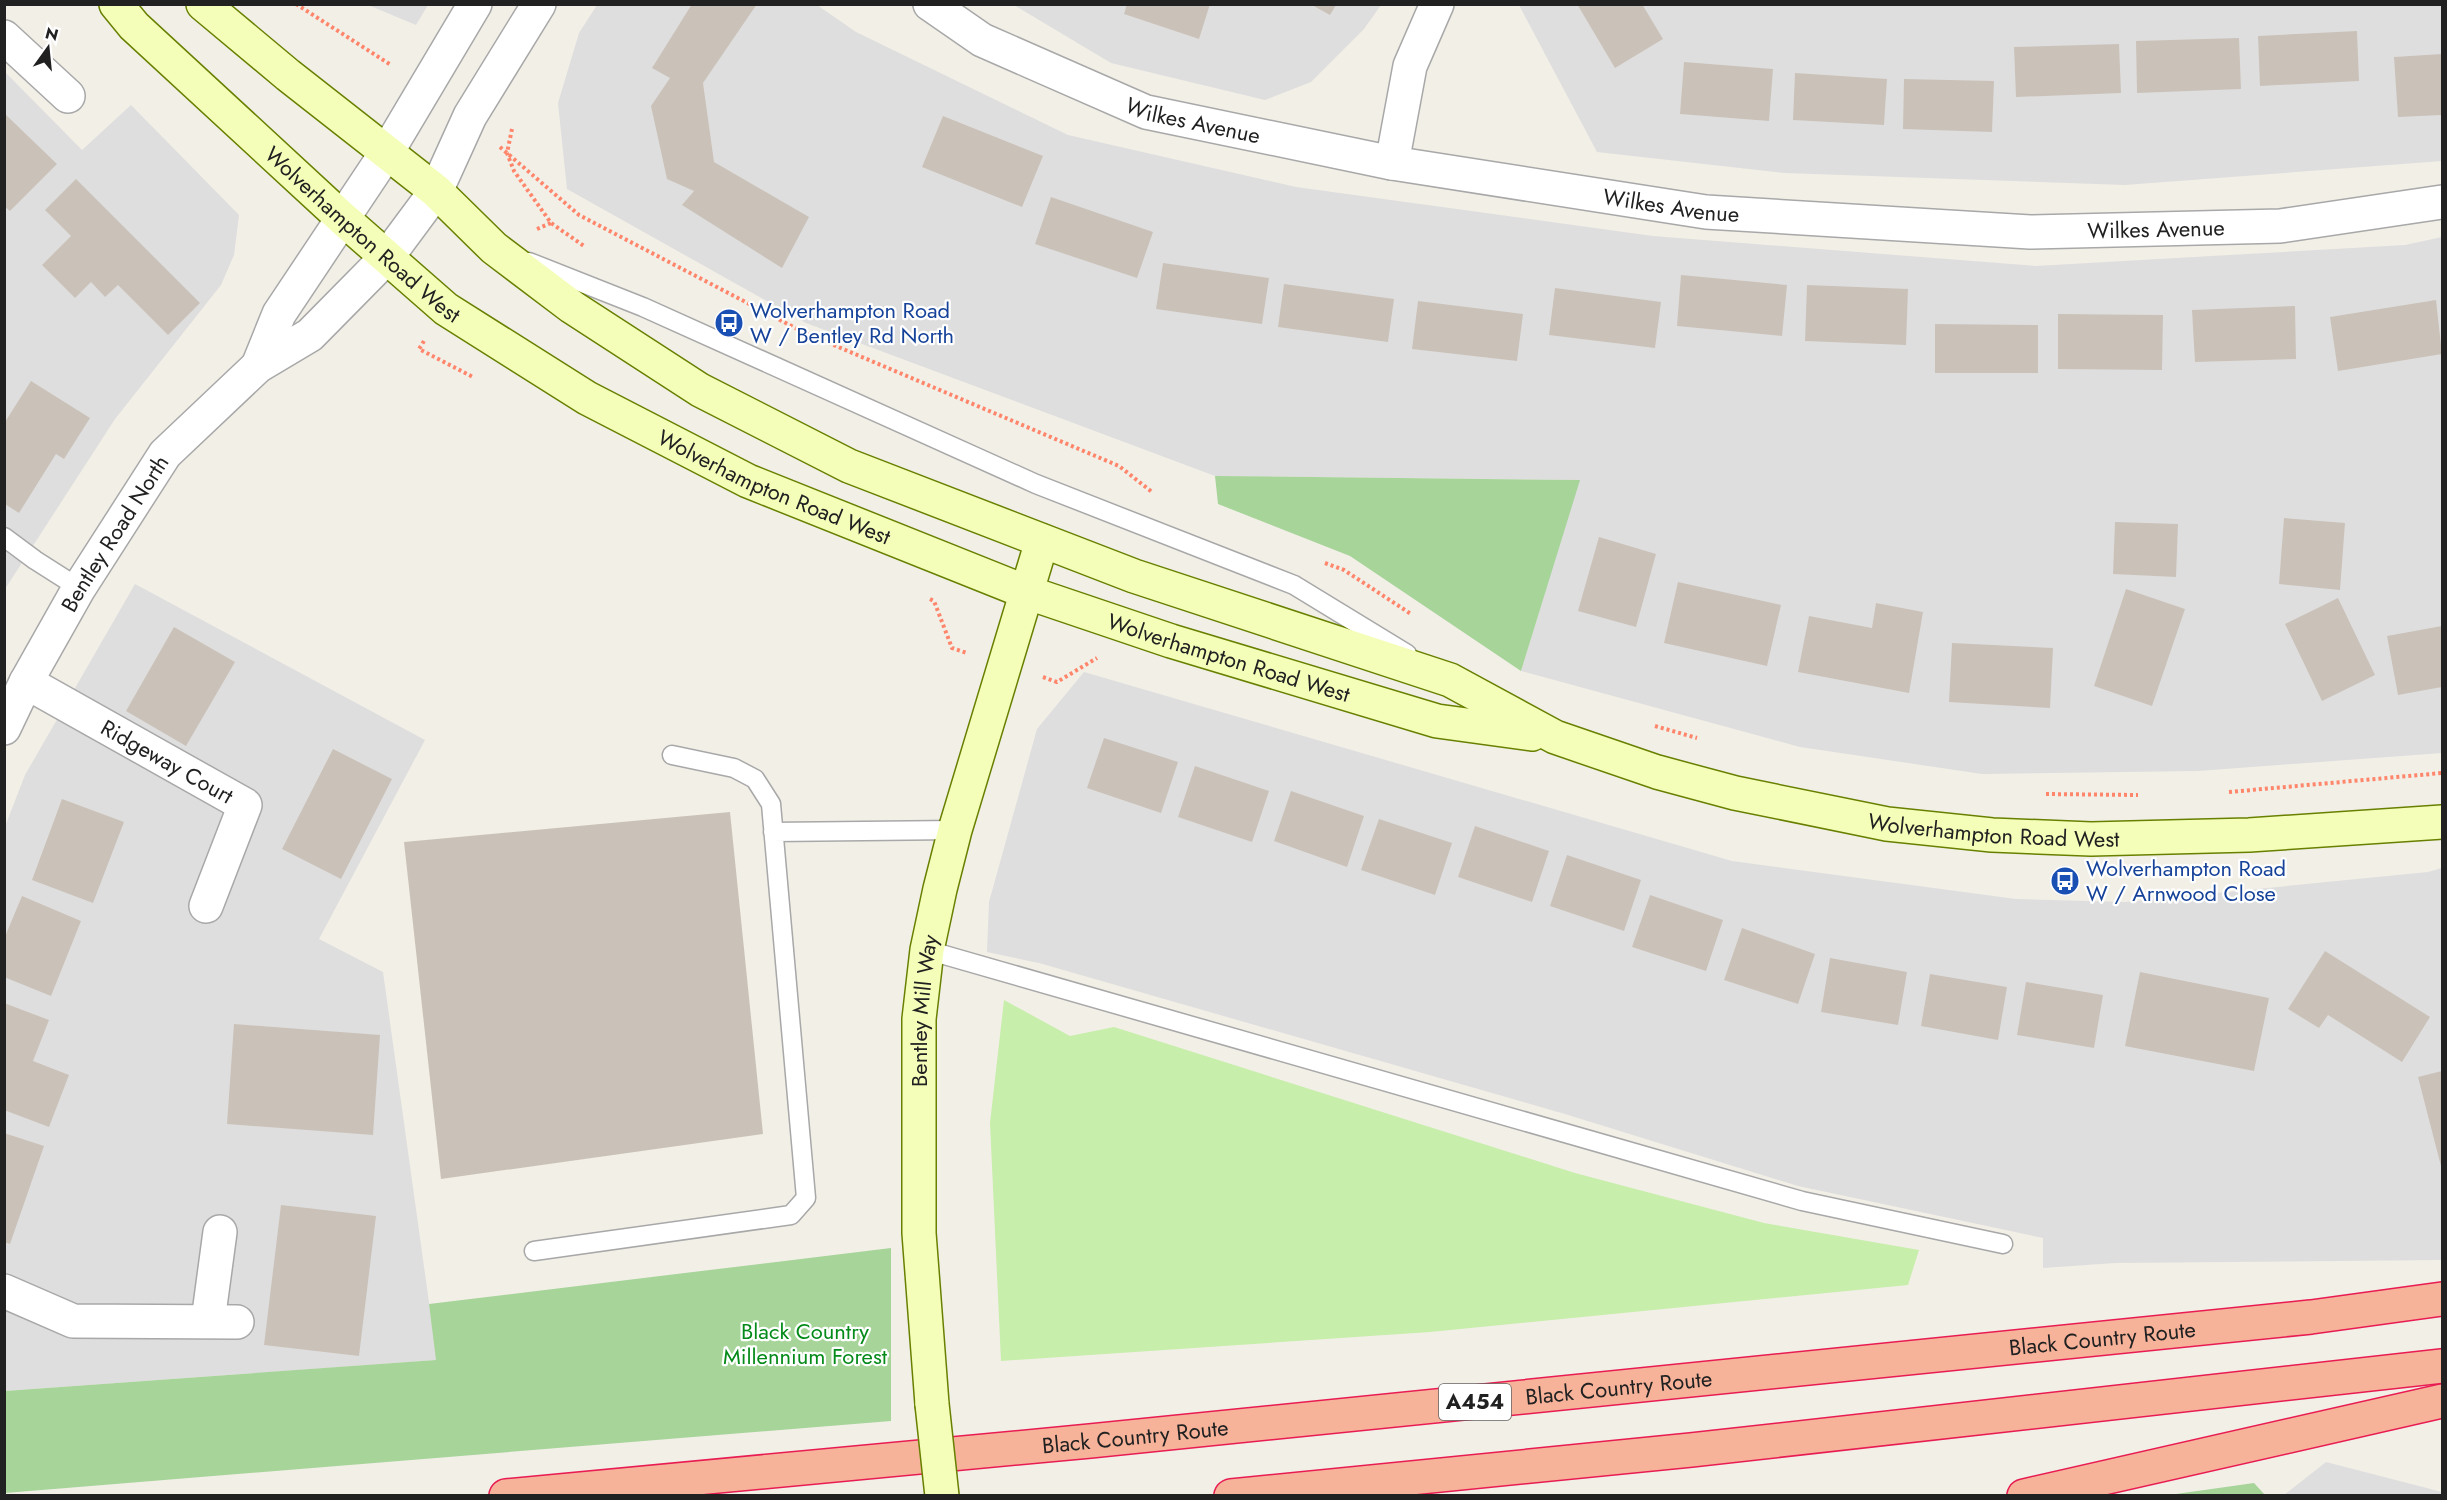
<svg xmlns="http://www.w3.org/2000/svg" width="2447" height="1500" viewBox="0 0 2447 1500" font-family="Jost,sans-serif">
	<rect width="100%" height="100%" fill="#f2efe7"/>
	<path fill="#dfdede" d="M 368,5 L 428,5 L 416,25 Z
		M 597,5 L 817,5 L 856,32 L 1068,135 L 1296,187 L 1653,236 L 2036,266 L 2405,245 L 2442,237 L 2442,753 L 2198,771 L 1982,774 L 1800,747 L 1521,671 L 1579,480 L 1215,476 L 806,323 L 567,189 L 558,103 L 579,33 Z
		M 1014,5 L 1381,5 L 1364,29 L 1311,82 L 1265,100 L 1111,63 Z
		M 1519,5 L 2442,5 L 2442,161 L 2125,185 L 1785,173 L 1597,152 Z
		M 5,72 L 82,150 L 131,105 L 239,215 L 234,255 L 221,285 L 115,419 L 5,589 Z
		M 135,584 L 425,740 L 319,939 L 383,972 L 437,1360 L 5,1391 L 4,829 L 25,775 Z
		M 1084,672 L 1732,861 L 2016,899 L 2126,902 L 2428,872 L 2442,868 L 2442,1260 L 2115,1263 L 2043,1268 L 2043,1238 L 1798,1186 L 1565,1114 L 1039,963 L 987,952 L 989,902 L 1037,729 Z
		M 2326,1462 L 2442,1492 L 2442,1495 L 2284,1495 Z"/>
	<path fill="#c7eeaa" d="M 1004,1000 L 1070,1036 L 1114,1027 L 1575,1173 L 1764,1223 L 1919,1250 L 1908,1285 L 1430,1332 L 1001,1361 L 990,1123 Z"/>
	<path fill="#a6d499" d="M 1215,476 L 1580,480 L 1521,671 L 1350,556 L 1218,504 Z
		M 891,1248 L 891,1421 L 5,1493 L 5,1391 L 436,1360 L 429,1304 Z
		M 2254,1483 L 2265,1495 L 2169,1495 Z"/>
	<path fill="#cac2b9" d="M 692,4 L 757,4 L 703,83 L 714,162 L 809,217 L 782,268 L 682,205 L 694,191 L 667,179 L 651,106 L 670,78 L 652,68 Z
		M 1127,4 L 1210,4 L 1199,39 L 1124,14 Z
		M 1577,4 L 1642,4 L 1663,39 L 1615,68 Z
		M 1312,5 L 1336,5 L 1330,15 Z
		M 2357,31 L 2359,81 L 2260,86 L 2258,36 Z
		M 2239,38 L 2241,89 L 2137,93 L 2136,41 Z
		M 2119,44 L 2121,93 L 2016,97 L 2014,47 Z
		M 2442,54 L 2442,115 L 2398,117 L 2394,57 Z
		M 1684,62 L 1773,69 L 1769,121 L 1680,114 Z
		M 1795,73 L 1887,79 L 1884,125 L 1793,120 Z
		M 1904,79 L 1994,81 L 1992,132 L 1903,129 Z
		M 4,113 L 57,164 L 10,211 L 4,206 Z
		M 943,116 L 1043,156 L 1022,207 L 922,167 Z
		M 76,179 L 200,303 L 168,335 L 118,285 L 105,297 L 91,282 L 75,298 L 42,265 L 71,236 L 45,210 Z
		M 1051,197 L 1153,232 L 1137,278 L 1035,244 Z
		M 1163,263 L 1269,278 L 1262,324 L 1156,309 Z
		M 1681,275 L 1787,285 L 1782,336 L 1677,326 Z
		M 1284,284 L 1394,299 L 1388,342 L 1278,327 Z
		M 1807,285 L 1908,289 L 1906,345 L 1805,341 Z
		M 1555,288 L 1661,302 L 1655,348 L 1549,335 Z
		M 2436,300 L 2442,354 L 2338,371 L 2330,317 Z
		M 1418,301 L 1523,314 L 1517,361 L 1412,349 Z
		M 2295,306 L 2296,359 L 2195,362 L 2192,310 Z
		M 2058,314 L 2163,315 L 2162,370 L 2058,369 Z
		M 1935,324 L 2038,325 L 2038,373 L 1935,373 Z
		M 31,381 L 90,418 L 64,459 L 56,454 L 19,513 L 5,504 L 5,422 Z
		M 2284,518 L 2345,523 L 2340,590 L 2279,584 Z
		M 2115,522 L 2178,524 L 2176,577 L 2113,574 Z
		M 1599,537 L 1656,554 L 1636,627 L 1578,611 Z
		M 1678,582 L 1781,605 L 1767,666 L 1664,643 Z
		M 2126,589 L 2185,609 L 2152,706 L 2094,686 Z
		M 2338,598 L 2375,675 L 2322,701 L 2285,624 Z
		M 1876,603 L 1923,612 L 1909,693 L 1798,672 L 1809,616 L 1872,628 Z
		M 2442,626 L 2442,687 L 2398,695 L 2387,636 Z
		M 174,627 L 235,662 L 186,746 L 126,711 Z
		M 1952,643 L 2053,648 L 2050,708 L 1949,702 Z
		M 1104,738 L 1178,762 L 1161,813 L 1087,788 Z
		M 333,749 L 392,779 L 341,879 L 282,849 Z
		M 1195,766 L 1269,791 L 1252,842 L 1178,817 Z
		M 1291,791 L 1364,816 L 1347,867 L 1274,841 Z
		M 62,799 L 124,822 L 93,903 L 32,880 Z
		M 730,812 L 763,1134 L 441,1179 L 404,842 Z
		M 1379,819 L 1452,843 L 1435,895 L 1361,870 Z
		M 1475,826 L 1549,851 L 1532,902 L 1458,877 Z
		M 1567,855 L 1641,880 L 1624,931 L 1550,906 Z
		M 1650,895 L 1723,920 L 1706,971 L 1632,947 Z
		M 22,896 L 81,921 L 51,996 L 4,977 L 4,939 Z
		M 1742,928 L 1815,954 L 1798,1004 L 1724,980 Z
		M 2325,951 L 2430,1017 L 2402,1062 L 2328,1015 L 2319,1028 L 2288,1009 Z
		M 1830,958 L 1907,972 L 1898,1025 L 1821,1012 Z
		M 2140,972 L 2269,998 L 2254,1071 L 2125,1046 Z
		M 1930,974 L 2007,987 L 1998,1040 L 1921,1026 Z
		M 2026,982 L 2103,995 L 2094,1048 L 2017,1035 Z
		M 4,1003 L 49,1020 L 33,1061 L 69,1075 L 49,1127 L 4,1110 Z
		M 234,1024 L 380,1035 L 373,1135 L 227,1124 Z
		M 2442,1071 L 2442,1170 L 2418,1077 Z
		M 4,1133 L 44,1146 L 10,1244 L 4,1242 Z
		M 281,1205 L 376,1216 L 359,1356 L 264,1345 Z"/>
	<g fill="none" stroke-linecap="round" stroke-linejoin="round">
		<g stroke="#a8a8a8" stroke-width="21">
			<path id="service" d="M 529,262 L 643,307 L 1036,484 L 1294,585 L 1407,654
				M 4,537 L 35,560 L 79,588
				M 773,832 L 955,830
				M 927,950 L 1802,1201 L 2003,1244
				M 534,1251 L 791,1215 L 806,1198 L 771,804 L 755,779 L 734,768 L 672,755"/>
		</g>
		<g stroke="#a8a8a8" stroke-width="36">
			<g id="minor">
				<path id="s1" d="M 930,4 L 982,40 L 1146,112 L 1392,163 L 1706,212 L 2030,232 L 2280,226 L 2442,202"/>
				<path d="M 4,37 L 68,96"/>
				<path d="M 1392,163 L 1410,66 L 1437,4"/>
				<path id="s2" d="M 26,682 L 245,805 L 206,906"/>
				<path d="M 4,1291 L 73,1321 L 237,1322"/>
				<path d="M 208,1321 L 220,1232"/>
			</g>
		</g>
		<g stroke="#a8a8a8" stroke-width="36">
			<g id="tertiary">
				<path d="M 258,366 L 279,314 L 387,152 L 475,4"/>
				<path id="s3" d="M 4,728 L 26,682 L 79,588 L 165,454 L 258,366 L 310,335 L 387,257 L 436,191 L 470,116 L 539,4"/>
			</g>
		</g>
		<g stroke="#688000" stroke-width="36">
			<g id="secondary">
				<path id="s4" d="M 116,4 L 134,26 L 342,218 L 446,309 L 587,398 L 748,481 L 1026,592 L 1171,641 L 1437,721 L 1532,734"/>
				<path id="s5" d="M 203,4 L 288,75 L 436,191 L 494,248 L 572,307 L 700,390 L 849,466 L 1134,576 L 1450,680 L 1555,737 L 1657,772 L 1735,793 L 1887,824 L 1992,835 L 2091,839 L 2249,835 L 2442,822"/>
				<path id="s6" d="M 932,1404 L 919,1233 L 919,1019 L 927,950 L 940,889 L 955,830 L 1042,541"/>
			</g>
		</g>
		<g stroke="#e81c53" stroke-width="36">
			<g id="trunk">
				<path id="s7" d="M 506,1496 L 1090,1441 L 2311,1317 L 2442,1299"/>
				<path d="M 1231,1496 L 1691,1450 L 2442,1366"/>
				<path d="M 2024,1496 L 2442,1401"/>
			</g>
		</g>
		<path stroke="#ff856b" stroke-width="4" stroke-dasharray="3 3" stroke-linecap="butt" d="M 296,4 L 391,65
			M 512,129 L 507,153 L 514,171 L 551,223 L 584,246
			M 500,147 L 579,215 L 803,332 L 1119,466 L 1152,492
			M 537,229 L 551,223
			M 424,341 L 419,349 L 473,377
			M 1325,563 L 1344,570 L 1411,614
			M 930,599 L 934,601 L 952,648 L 967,653
			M 1043,677 L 1057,682 L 1097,658
			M 1655,726 L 1697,738
			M 2229,792 L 2442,773
			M 2046,794 L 2138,795"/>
		<use href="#service" stroke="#fff" stroke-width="18"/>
		<use href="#minor" stroke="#fff" stroke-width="33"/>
		<use href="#tertiary" stroke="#fff" stroke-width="33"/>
		<use href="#secondary" stroke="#f5feb9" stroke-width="33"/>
		<use href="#trunk" stroke="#f6b39a" stroke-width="33"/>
		<g stroke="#688000" stroke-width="36" stroke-linecap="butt">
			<path id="secondary-bridge" d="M 932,1404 L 942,1496"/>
		</g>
		<use href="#secondary-bridge" stroke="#f5feb9" stroke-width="33"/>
	</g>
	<defs>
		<g id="bus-disc" transform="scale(1.5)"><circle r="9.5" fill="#1a4fb4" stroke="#fff"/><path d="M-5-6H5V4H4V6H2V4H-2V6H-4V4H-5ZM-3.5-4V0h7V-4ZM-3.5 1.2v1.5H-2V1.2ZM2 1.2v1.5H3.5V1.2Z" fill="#fff"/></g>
	</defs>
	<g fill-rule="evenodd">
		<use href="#bus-disc" x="729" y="323"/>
		<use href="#bus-disc" x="2065" y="881"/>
	</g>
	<g text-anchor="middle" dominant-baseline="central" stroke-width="4.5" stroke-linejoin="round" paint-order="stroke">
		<rect fill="#fff" stroke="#646464" stroke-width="1.5" x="1439" y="1384" width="72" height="36" rx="4.5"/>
		<g font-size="21" font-weight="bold" fill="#212121">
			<text x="1475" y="1402">A454</text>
		</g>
		<g font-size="22" fill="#212121" stroke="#fff">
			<text stroke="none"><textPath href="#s1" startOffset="290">Wilkes Avenue</textPath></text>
			<text stroke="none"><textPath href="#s1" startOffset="776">Wilkes Avenue</textPath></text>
			<text stroke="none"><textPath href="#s1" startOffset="1262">Wilkes Avenue</textPath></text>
			<text stroke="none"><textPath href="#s4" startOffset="338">Wolverhampton Road West</textPath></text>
			<text stroke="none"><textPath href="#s4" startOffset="824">Wolverhampton Road West</textPath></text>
			<text stroke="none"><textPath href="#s3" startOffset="224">Bentley Road North</textPath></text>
			<text stroke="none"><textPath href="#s4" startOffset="1310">Wolverhampton Road West</textPath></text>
			<text stroke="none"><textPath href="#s2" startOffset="162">Ridgeway Court</textPath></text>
			<text stroke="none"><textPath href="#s5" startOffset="2006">Wolverhampton Road West</textPath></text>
			<text stroke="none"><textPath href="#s6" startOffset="394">Bentley Mill Way</textPath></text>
			<text stroke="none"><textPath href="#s7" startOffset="1604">Black Country Route</textPath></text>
			<text stroke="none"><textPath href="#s7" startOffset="1118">Black Country Route</textPath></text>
			<text stroke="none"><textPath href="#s7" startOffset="632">Black Country Route</textPath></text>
		</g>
		<g font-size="22" fill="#164399" stroke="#fff" text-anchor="start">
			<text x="750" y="310">Wolverhampton Road<tspan x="750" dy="25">W / Bentley Rd North</tspan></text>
			<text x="2086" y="868">Wolverhampton Road<tspan x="2086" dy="25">W / Arnwood Close</tspan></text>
		</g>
		<g font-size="22" fill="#048a19" stroke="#fff">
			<text x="805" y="1331">Black Country<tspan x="805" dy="25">Millennium Forest</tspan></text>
		</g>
	</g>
	<rect width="2447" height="1500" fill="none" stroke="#212121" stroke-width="12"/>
	<g transform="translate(48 48) rotate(15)" stroke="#ffffff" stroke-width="4.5" paint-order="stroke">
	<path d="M0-4.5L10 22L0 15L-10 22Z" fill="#212121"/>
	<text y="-9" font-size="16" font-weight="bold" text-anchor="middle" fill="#212121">N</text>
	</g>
</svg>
